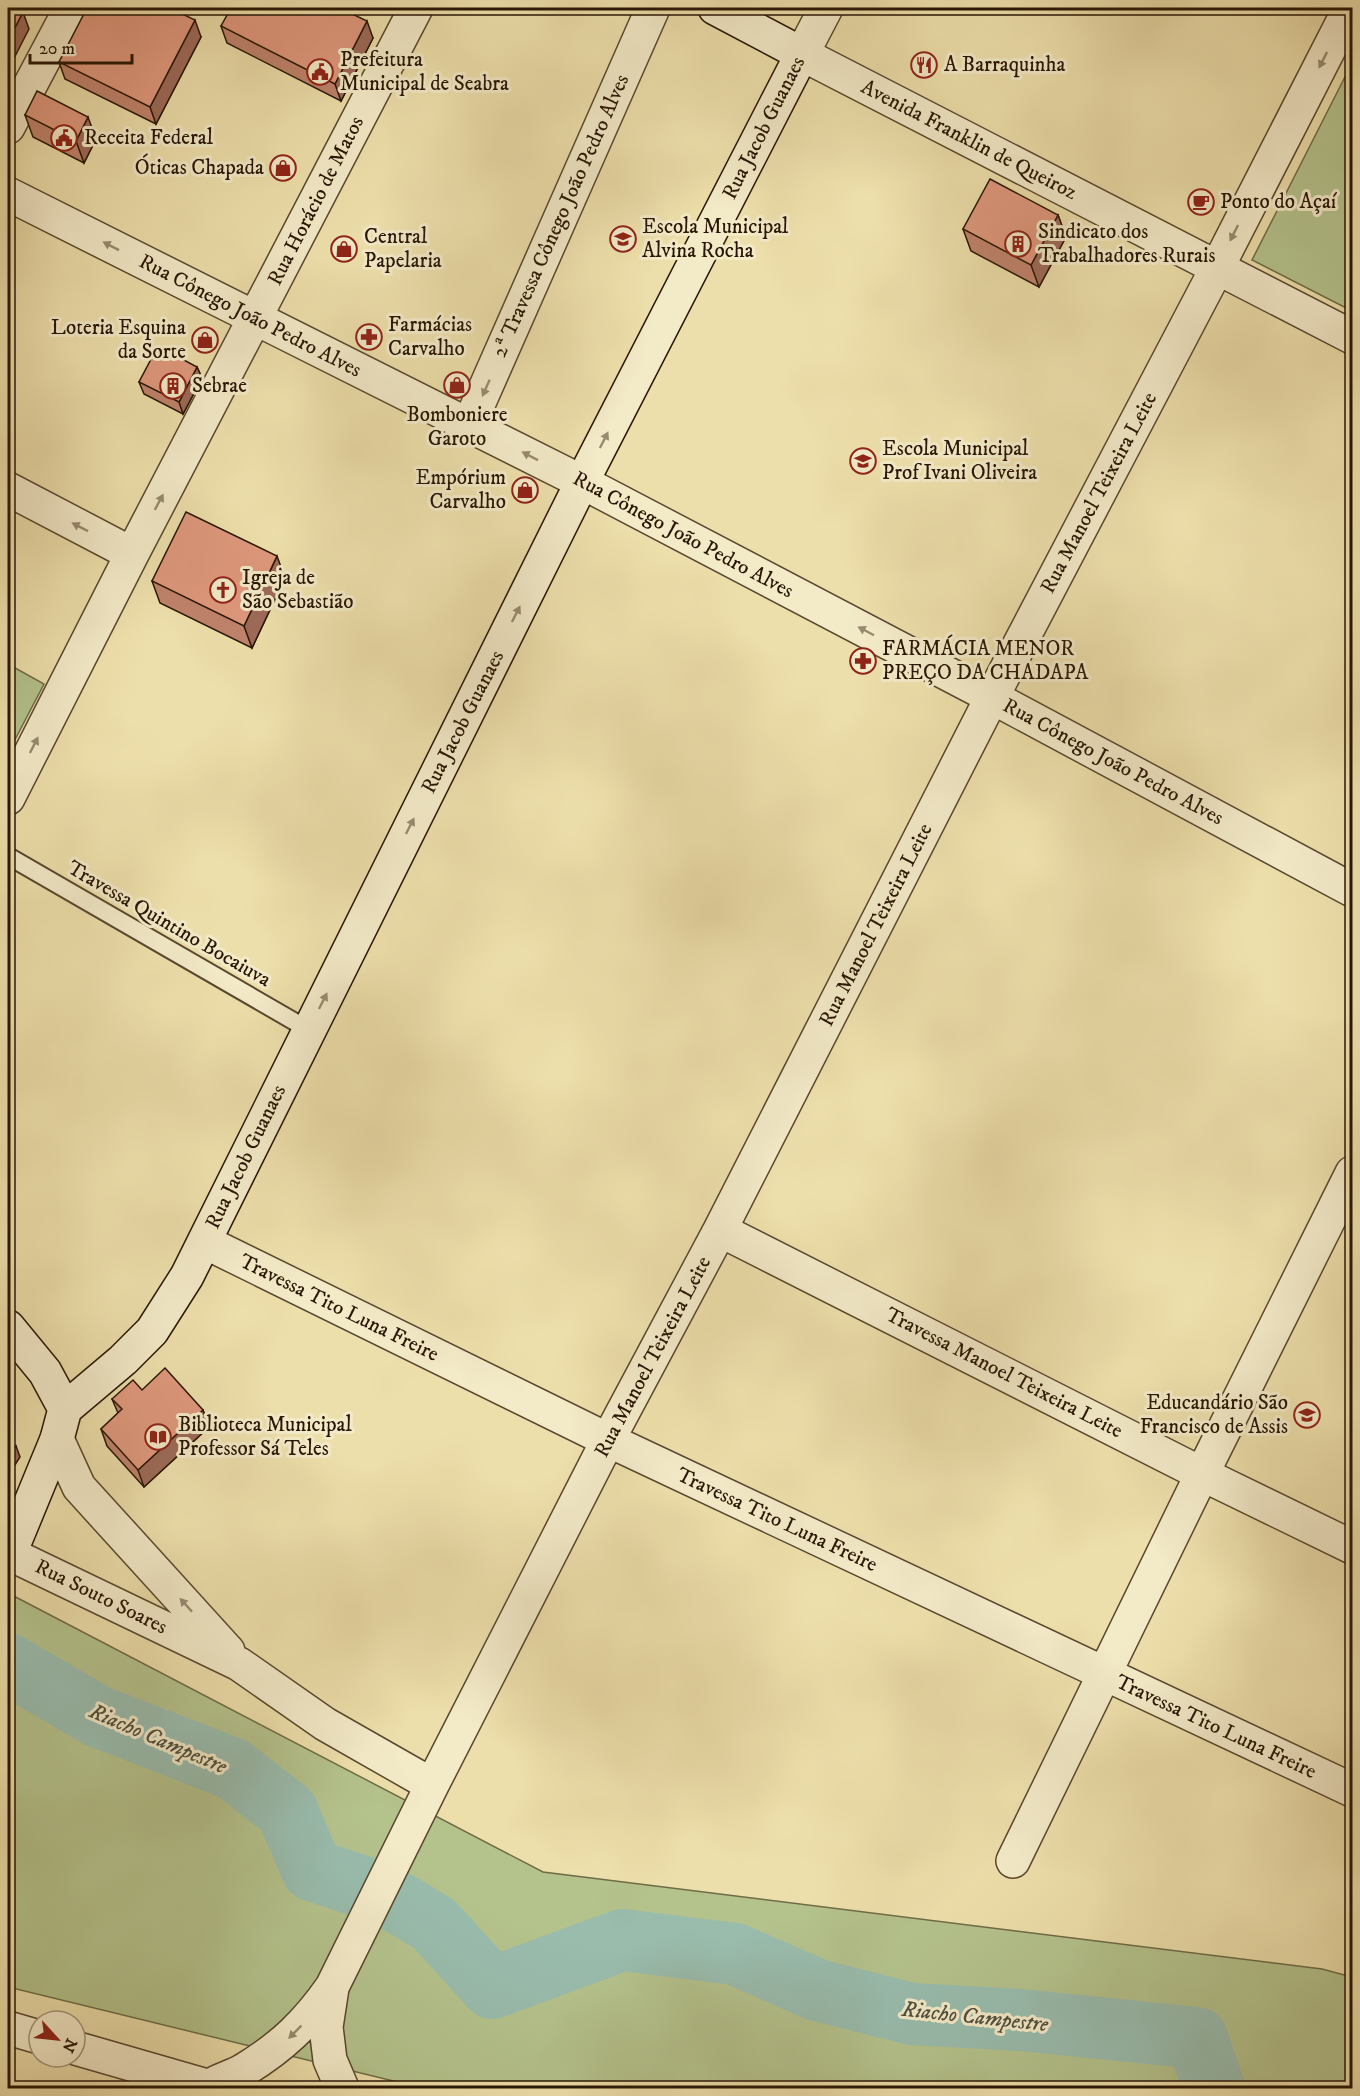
<svg xmlns="http://www.w3.org/2000/svg" width="1360" height="2096" viewBox="0 0 1360 2096" font-family="'IM FELL DW Pica',serif">
	<rect width="100%" height="100%" fill="#eddfab"/>
	<filter id="stains"><feTurbulence type="fractalNoise" baseFrequency=".00333" numOctaves="4"/><feColorMatrix values="0 0 0 0 .2 0 0 0 0 .09 0 0 0 0 .02 0 0 0 .5 -.17"/></filter>
	<radialGradient id="worn" r=".72"><stop offset=".6" stop-color="#630" stop-opacity="0"/><stop offset="1" stop-color="#630" stop-opacity=".3"/></radialGradient>
	<path fill="#b4c28c" stroke="#6e6c48" stroke-width="1.5" d="M 1352,63 L 1352,311 L 1252,260 Z
		M 8,664 L 44,684 L 8,753 Z
		M 8,1593 L 543,1872 L 1322,1969 L 1352,1977 L 1352,2088 L 422,2088 L 8,1987 Z"/>
	<g fill="none" stroke-linecap="round" stroke-linejoin="round">
		<path stroke="#99bcad" stroke-width="62" d="M 8,1664 L 97,1716 L 233,1769 L 287,1811 L 312,1870 L 384,1894 L 434,1924 L 492,1988 L 622,1940 L 735,1954 L 817,1990 L 912,2014 L 1021,2020 L 1197,2038 L 1214,2088"/>
		<g stroke="#59482e" stroke-width="20">
			<path id="service" d="M 8,856 L 309,1030"/>
		</g>
		<g stroke="#59482e" stroke-width="36">
			<path id="minor" d="M 802,54 L 826,8
				M 8,127 L 71,8
				M 469,425 L 653,8
				M 720,1230 L 1202,1474 L 1352,1547
				M 205,1242 L 608,1440 L 1352,1790
				M 57,1439 L 79,1487 L 228,1651
				M 8,1553 L 239,1664 L 325,1724 L 432,1785
				M 1013,1861 L 1202,1474 L 1352,1173
				M 332,1988 L 326,2027 L 330,2060 L 342,2088
				M 8,2028 L 39,2037
				M 75,2048 L 214,2088
				M 207,2088 C 217,2080 233,2077 244,2070 C 282,2047 307,2023 332,1987 L 432,1785 L 608,1440 L 720,1230 L 992,697 L 1217,268 L 1350,8"/>
		</g>
		<g stroke="#59482e" stroke-width="36">
			<path id="tertiary" d="M 802,54 L 1352,337
				M 8,194 L 582,482 L 992,697 L 1352,890
				M 8,489 L 132,554
				M 8,798 L 132,554 L 416,8"/>
		</g>
		<g stroke="#281604" stroke-width="36">
			<path id="secondary" d="M 8,1327 L 45,1372 L 65,1409 L 57,1439 L 8,1558
				M 65,1409 L 123,1360 L 152,1331 L 187,1276 L 582,482 L 802,54 L 715,8"/>
		</g>
		<use href="#service" stroke="#f3eac8" stroke-width="16"/>
		<use href="#minor" stroke="#f3eac8" stroke-width="33"/>
		<use href="#tertiary" stroke="#f3eac8" stroke-width="33"/>
		<use href="#secondary" stroke="#f3eac8" stroke-width="33"/>
	</g>
	<path fill="#c0836c" stroke="#281604" stroke-width="1.5" d="M 221,26 L 373,38 L 341,101 L 227,43 Z
		M 201,37 L 156,124 L 65,79 L 59,62 Z
		M 25,115 L 96,139 L 84,163 L 33,137 Z
		M 1058,215 L 1066,237 L 1039,287 L 971,251 L 963,229 Z
		M 197,367 L 202,378 L 183,414 L 144,394 L 139,382 Z
		M 285,578 L 252,648 L 160,603 L 152,581 Z
		M 142,1390 L 203,1410 L 209,1427 L 144,1487 L 107,1446 L 101,1429 L 118,1413 L 112,1399 Z"/>
	<path fill="#9c6a58" stroke="#281604" stroke-width="1.5" d="M 23,12 L 29,29 L 8,70 L 8,41 Z
		M 195,20 L 201,37 L 156,124 L 150,107 Z
		M 367,21 L 373,38 L 341,101 L 335,84 Z
		M 88,117 L 96,139 L 84,163 L 76,141 Z
		M 1058,215 L 1066,237 L 1039,287 L 1031,265 Z
		M 197,367 L 202,378 L 183,414 L 179,402 Z
		M 277,556 L 285,578 L 252,648 L 244,626 Z
		M 203,1410 L 209,1427 L 144,1487 L 138,1470 Z
		M 16,1446 L 20,1457 L 8,1476 L 8,1458 Z"/>
	<path fill="#df987d" stroke="#281604" stroke-width="1.5" d="M 8,8 L 14,8 L 23,12 L 8,41 Z
		M 87,8 L 170,8 L 195,20 L 150,107 L 59,62 Z
		M 231,8 L 340,8 L 367,21 L 335,84 L 221,26 Z
		M 37,91 L 88,117 L 76,141 L 25,115 Z
		M 990,179 L 1058,215 L 1031,265 L 963,229 Z
		M 158,346 L 197,367 L 179,402 L 139,382 Z
		M 186,512 L 277,556 L 244,626 L 152,581 Z
		M 165,1368 L 203,1410 L 138,1470 L 101,1429 L 122,1409 L 112,1399 L 133,1380 L 142,1390 Z
		M 8,1438 L 16,1446 L 8,1458 Z"/>
	<defs><path id="oneway-solid" d="M-6-.8H1V-3.2L6.5 0L1 3.2V.8H-6Z" transform="scale(1.5)"/></defs>
	<g fill="#988b70">
		<use href="#oneway-solid" transform="translate(1323 60) rotate(117)"/>
		<use href="#oneway-solid" transform="translate(1234 233) rotate(117)"/>
		<use href="#oneway-solid" transform="translate(111 246) rotate(-153)"/>
		<use href="#oneway-solid" transform="translate(486 388) rotate(114)"/>
		<use href="#oneway-solid" transform="translate(604 440) rotate(-63)"/>
		<use href="#oneway-solid" transform="translate(530 456) rotate(-153)"/>
		<use href="#oneway-solid" transform="translate(159 502) rotate(-62)"/>
		<use href="#oneway-solid" transform="translate(80 527) rotate(-153)"/>
		<use href="#oneway-solid" transform="translate(516 614) rotate(-63)"/>
		<use href="#oneway-solid" transform="translate(866 631) rotate(-152)"/>
		<use href="#oneway-solid" transform="translate(34 745) rotate(-63)"/>
		<use href="#oneway-solid" transform="translate(410 826) rotate(-63)"/>
		<use href="#oneway-solid" transform="translate(323 1001) rotate(-63)"/>
		<use href="#oneway-solid" transform="translate(186 1605) rotate(-132)"/>
		<use href="#oneway-solid" transform="translate(295 2032) rotate(135)"/>
	</g>
	<defs>
		<g id="restaurant-ring" transform="scale(1.35)"><circle r="9.5" fill="#f3eac8" stroke="#8f2418" stroke-width="1.5"/><path d="M-5-6h1v4h1v-4h1v4h1v-4h1v5L-1.5 .5V6h-2V.5L-5-1ZM5-6V6H3V1.5H1.5Q1.5-4 5-6Z" fill="#8f2418"/></g>
		<g id="civic-ring" transform="scale(1.35)"><circle r="9.5" fill="#f3eac8" stroke="#8f2418" stroke-width="1.5"/><path d="M-.6-6.5H3V-4.5H.6V-3L4-1V1h2V6H-6V1h2V-1L-.6-3ZM-1.2 2.5V6h2.4V2.5Z" fill="#8f2418"/></g>
		<g id="shop-ring" transform="scale(1.35)"><circle r="9.5" fill="#f3eac8" stroke="#8f2418" stroke-width="1.5"/><path d="M-5-2.5h2.3a2.7 3.5 0 0 1 5.4 0H5L5.5 6h-11ZM-1.5-2.5h3a1.5 2.3 0 0 0-3 0Z" fill="#8f2418"/></g>
		<g id="cafe-ring" transform="scale(1.35)"><circle r="9.5" fill="#f3eac8" stroke="#8f2418" stroke-width="1.5"/><path d="M-5.5-4.5H6V0H3Q3 3.5 0 3.5H-2.5Q-5.5 3.5-5.5 0ZM3-3.2v2h1.7v-2ZM-6 4.5H4V6H-6Z" fill="#8f2418"/></g>
		<g id="school-ring" transform="scale(1.35)"><circle r="9.5" fill="#f3eac8" stroke="#8f2418" stroke-width="1.5"/><path d="M0-5L7-2L0 1L-7-2ZM-4 1L0 2.5L4 1V4Q0 6-4 4Z" fill="#8f2418"/></g>
		<g id="building-ring" transform="scale(1.35)"><circle r="9.5" fill="#f3eac8" stroke="#8f2418" stroke-width="1.5"/><path d="M-4-6H4V6H1V3H-1V6H-4ZM-2.5-4.3h1.7v1.8h-1.7ZM.8-4.3h1.7v1.8H.8ZM-2.5-1h1.7V.8h-1.7ZM.8-1h1.7V.8H.8Z" fill="#8f2418"/></g>
		<g id="pharmacy-ring" transform="scale(1.35)"><circle r="9.5" fill="#f3eac8" stroke="#8f2418" stroke-width="1.5"/><path d="M-2-6h4v4h4v4h-4v4h-4v-4h-4v-4h4Z" fill="#8f2418"/></g>
		<g id="church-ring" transform="scale(1.35)"><circle r="9.5" fill="#f3eac8" stroke="#8f2418" stroke-width="1.5"/><path d="M-1.2-6h2.4v3.5h3.3v2.4h-3.3V6h-2.4V-.1h-3.3v-2.4h3.3Z" fill="#8f2418"/></g>
		<g id="library-ring" transform="scale(1.35)"><circle r="9.5" fill="#f3eac8" stroke="#8f2418" stroke-width="1.5"/><path d="M-6-4Q-3-5.5-.7-3.5V5Q-3 3-6 4ZM6-4Q3-5.5 .7-3.5V5Q3 3 6 4Z" fill="#8f2418"/></g>
	</defs>
	<g fill-rule="evenodd">
		<use href="#restaurant-ring" x="924" y="65"/>
		<use href="#civic-ring" x="320" y="72"/>
		<use href="#civic-ring" x="64" y="138"/>
		<use href="#shop-ring" x="283" y="168"/>
		<use href="#cafe-ring" x="1201" y="202"/>
		<use href="#school-ring" x="623" y="239"/>
		<use href="#building-ring" x="1018" y="244"/>
		<use href="#shop-ring" x="344" y="249"/>
		<use href="#pharmacy-ring" x="369" y="337"/>
		<use href="#shop-ring" x="205" y="340"/>
		<use href="#shop-ring" x="457" y="385"/>
		<use href="#building-ring" x="173" y="386"/>
		<use href="#school-ring" x="863" y="461"/>
		<use href="#shop-ring" x="525" y="490"/>
		<use href="#church-ring" x="223" y="590"/>
		<use href="#pharmacy-ring" x="863" y="661"/>
		<use href="#school-ring" x="1307" y="1415"/>
		<use href="#library-ring" x="158" y="1437"/>
	</g>
	<g text-anchor="middle" dominant-baseline="central" stroke-width="6" stroke-linejoin="round" paint-order="stroke">
		<g font-size="21" fill="#281604" stroke="#f3eac8" text-anchor="start">
			<text x="340" y="60">Prefeitura<tspan x="340" dy="24">Municipal de Seabra</tspan></text>
			<text x="944" y="65">A Barraquinha</text>
			<text x="84" y="138">Receita Federal</text>
			<text x="264" y="168" text-anchor="end">Óticas Chapada</text>
			<text x="1220" y="202">Ponto do Açaí</text>
			<text x="642" y="227">Escola Municipal<tspan x="642" dy="24">Alvina Rocha</tspan></text>
			<text x="1038" y="232">Sindicato dos<tspan x="1038" dy="24">Trabalhadores Rurais</tspan></text>
			<text x="364" y="237">Central<tspan x="364" dy="24">Papelaria</tspan></text>
			<text x="388" y="325">Farmácias<tspan x="388" dy="24">Carvalho</tspan></text>
			<text x="186" y="328" text-anchor="end">Loteria Esquina<tspan x="186" dy="24">da Sorte</tspan></text>
			<text x="192" y="386">Sebrae</text>
			<text x="457" y="415" text-anchor="middle">Bomboniere<tspan x="457" dy="24">Garoto</tspan></text>
			<text x="882" y="449">Escola Municipal<tspan x="882" dy="24">Prof Ivani Oliveira</tspan></text>
			<text x="506" y="478" text-anchor="end">Empórium<tspan x="506" dy="24">Carvalho</tspan></text>
			<text x="242" y="578">Igreja de<tspan x="242" dy="24">São Sebastião</tspan></text>
			<text x="882" y="649">FARMÁCIA MENOR<tspan x="882" dy="24">PREÇO DA CHADAPA</tspan></text>
			<text x="1288" y="1403" text-anchor="end">Educandário São<tspan x="1288" dy="24">Francisco de Assis</tspan></text>
			<text x="178" y="1425">Biblioteca Municipal<tspan x="178" dy="24">Professor Sá Teles</tspan></text>
		</g>
		<g font-size="21" fill="#281604" stroke="#f3eac8">
			<text transform="translate(764 128) rotate(-63)">Rua Jacob Guanaes</text>
			<text transform="translate(969 140) rotate(27)">Avenida Franklin de Queiroz</text>
			<text transform="translate(316 201) rotate(-63)">Rua Horácio de Matos</text>
			<text transform="translate(561 216) rotate(-66)">2ª Travessa Cônego João Pedro Alves</text>
			<text transform="translate(250 316) rotate(27)">Rua Cônego João Pedro Alves</text>
			<text transform="translate(1099 493) rotate(-62)">Rua Manoel Teixeira Leite</text>
			<text transform="translate(683 535) rotate(28)">Rua Cônego João Pedro Alves</text>
			<text transform="translate(463 722) rotate(-63)">Rua Jacob Guanaes</text>
			<text transform="translate(1113 762) rotate(28)">Rua Cônego João Pedro Alves</text>
			<text transform="translate(169 924) rotate(30)">Travessa Quintino Bocaiuva</text>
			<text transform="translate(876 925) rotate(-63)">Rua Manoel Teixeira Leite</text>
			<text transform="translate(246 1157) rotate(-64)">Rua Jacob Guanaes</text>
			<text transform="translate(339 1308) rotate(26)">Travessa Tito Luna Freire</text>
			<text transform="translate(653 1357) rotate(-62)">Rua Manoel Teixeira Leite</text>
			<text transform="translate(1004 1373) rotate(27)">Travessa Manoel Teixeira Leite</text>
			<text transform="translate(777 1520) rotate(25)">Travessa Tito Luna Freire</text>
			<text transform="translate(101 1597) rotate(26)">Rua Souto Soares</text>
			<text transform="translate(1216 1727) rotate(25)">Travessa Tito Luna Freire</text>
		</g>
		<g font-size="22" font-style="italic" fill="#50503f" stroke="#f3eac8">
			<text transform="translate(158 1739) rotate(23)">Riacho Campestre</text>
			<text transform="translate(975 2017) rotate(6)">Riacho Campestre</text>
		</g>
	</g>
	<rect width="1360" height="2096" fill="none" stroke="#eddfab" stroke-width="30"/>
	<rect x="9" y="9" width="1342" height="2078" fill="none" stroke="#281604" stroke-width="3"/>
	<rect x="15" y="15" width="1330" height="2066" fill="none" stroke="#281604" stroke-width="1.5"/>
	<g transform="translate(57 2039) rotate(117)"><circle r="28" fill="#f3eac8" stroke="#a2957a" stroke-width="1.5"/>
	<path d="M0-4.5L10 22L0 15L-10 22Z" fill="#8f2418"/>
	<text y="-9" font-size="16" font-weight="bold" text-anchor="middle" fill="#281604">N</text>
	</g>
	<path d="M30 54v9h102v-9" fill="none" stroke="#281604" stroke-width="3"/>
	<text x="39" y="54" font-size="18" fill="#281604" stroke="#f3eac8" stroke-width="4.5" paint-order="stroke">20 m</text>
	<rect width="100%" height="100%" filter="url(#stains)"/>
	<rect width="100%" height="100%" fill="url(#worn)"/>
</svg>
